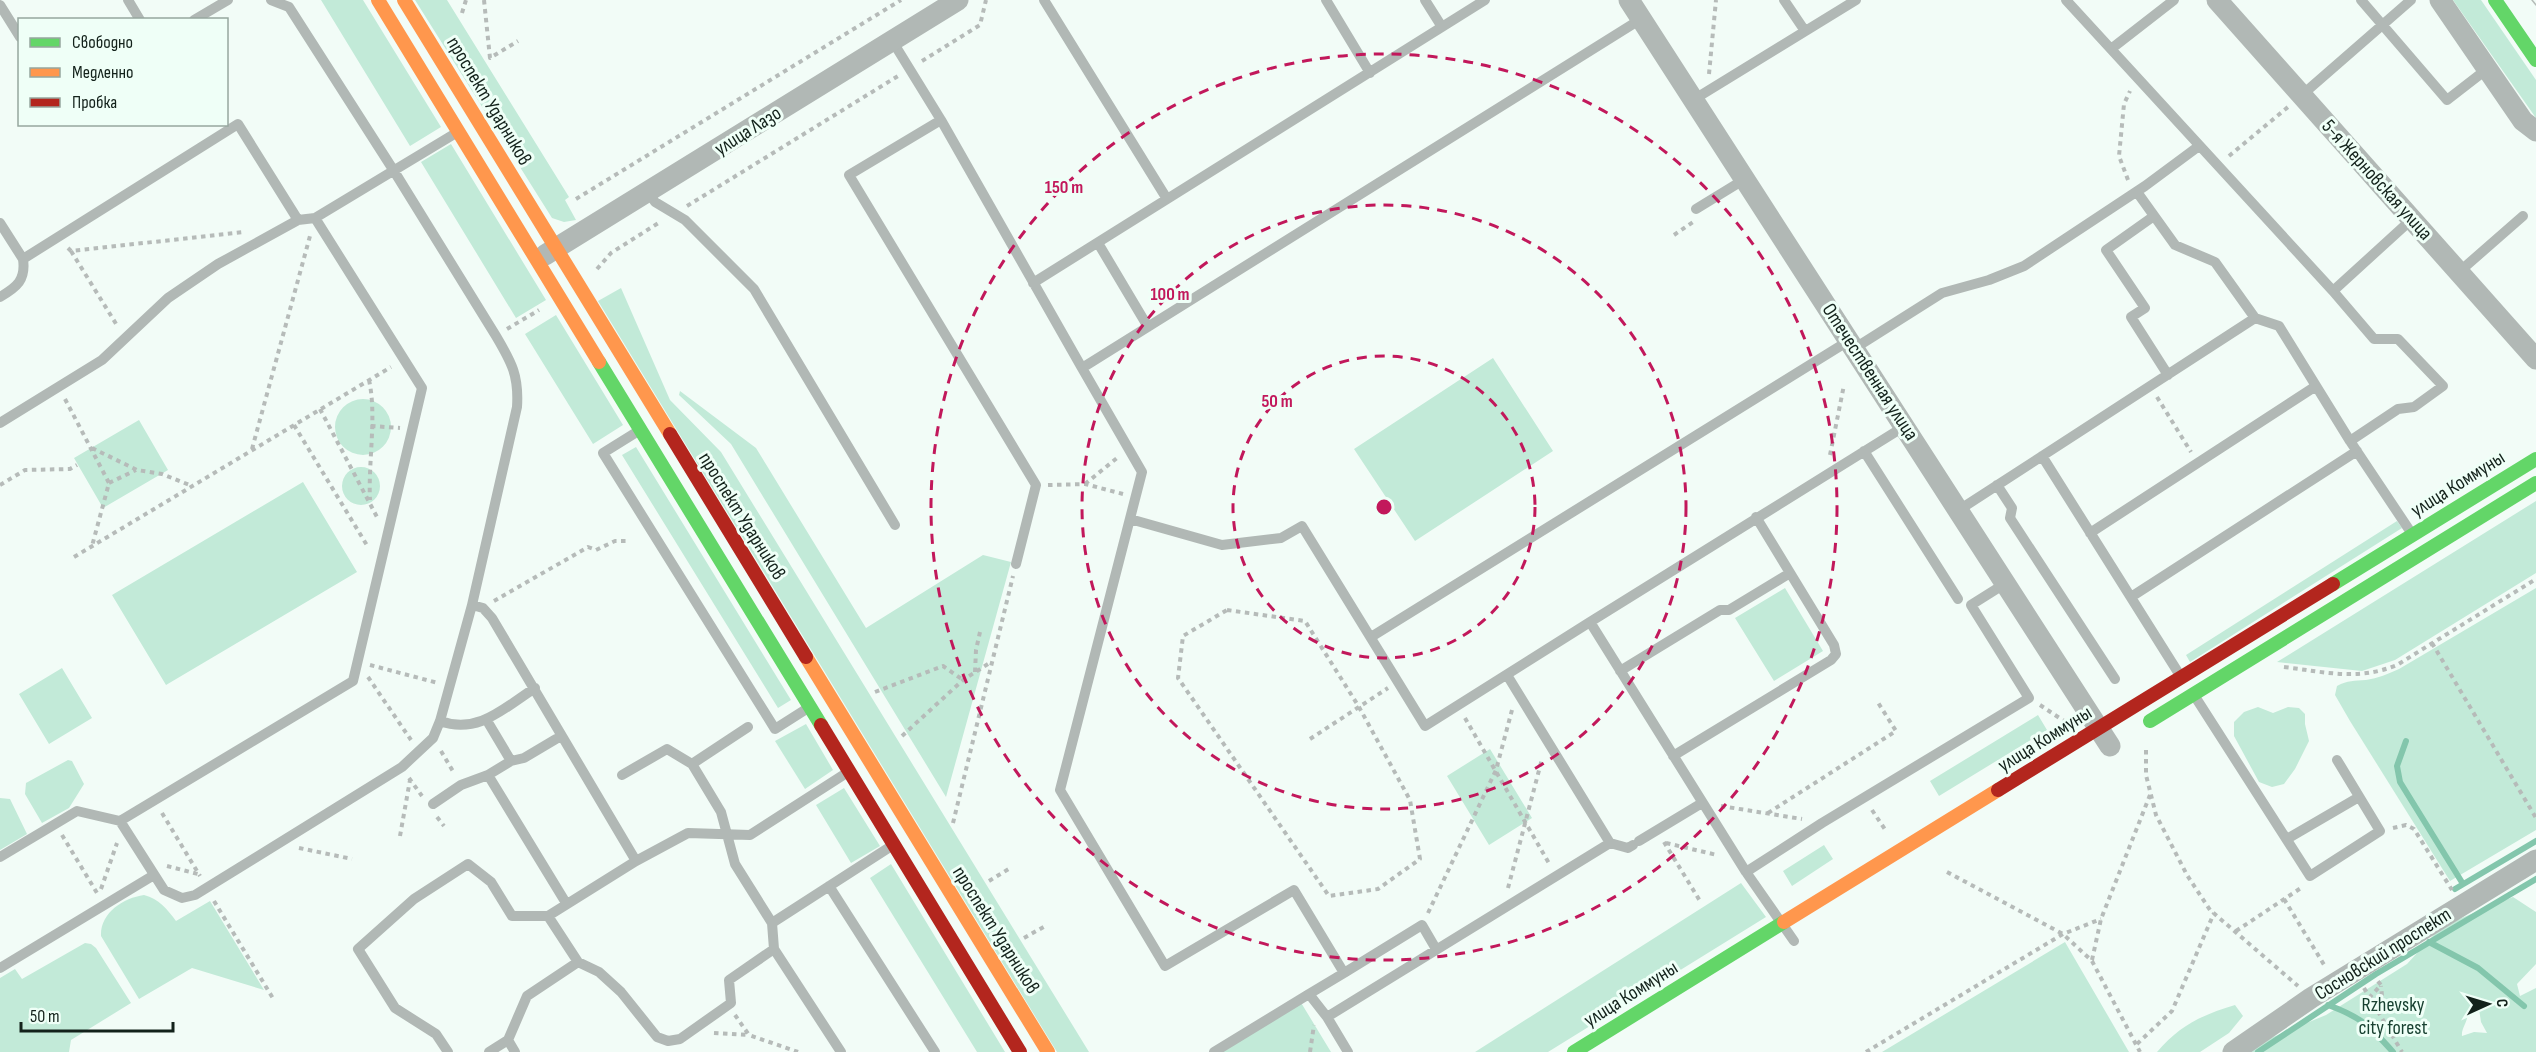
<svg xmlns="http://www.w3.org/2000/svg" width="2536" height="1052" viewBox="0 0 2536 1052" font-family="'Sofia Sans Condensed',sans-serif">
	<rect width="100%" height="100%" fill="#f2fcf7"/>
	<path fill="#c2ead8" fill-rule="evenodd" d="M 321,0 L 363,0 L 441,127 L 410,146 Z
		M 415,0 L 447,0 L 569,197 L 565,200 L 576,220 L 564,222 L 552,218 Z
		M 2453,0 L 2481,0 L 2536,80 L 2536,118 Z
		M 451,144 L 546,300 L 516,318 L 421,162 Z
		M 621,288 L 670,400 L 721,452 L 1089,1052 L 1057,1052 L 598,301 Z
		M 556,315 L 623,425 L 593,444 L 525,334 Z
		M 1493,358 L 1553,451 L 1415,541 L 1354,449 Z
		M 680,391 L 756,448 L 866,628 L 983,555 L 1011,562 L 946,797 L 731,444 L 679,395 Z
		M335 427a28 28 0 1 1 56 0a28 28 0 1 1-56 0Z
		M 139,420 L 168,470 L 103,508 L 74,458 Z
		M 636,447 L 791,700 L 778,708 L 622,455 Z
		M 2485,465 L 2490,472 L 2426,512 L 2422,505 Z
		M342 486a19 19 0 1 1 38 0a19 19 0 1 1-38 0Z
		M 303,482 L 357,572 L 166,685 L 112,595 Z
		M 2536,501 L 2536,573 L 2395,660 L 2362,671 L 2277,662 Z
		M 2397,521 L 2402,528 L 2190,662 L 2186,655 Z
		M 1785,588 L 1823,651 L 1774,681 L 1735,618 Z
		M 2536,588 L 2536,830 L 2450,881 L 2350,721 L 2335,695 L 2337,686 C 2348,680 2354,681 2366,680 C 2378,678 2388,674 2399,669 Z
		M 62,668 L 92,718 L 49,744 L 19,694 Z
		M 2258,707 L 2273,713 L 2288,707 L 2299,708 L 2305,714 L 2305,724 L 2309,741 L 2295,769 L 2284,784 L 2272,787 L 2259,782 L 2234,736 L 2234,722 L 2244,712 Z
		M 2038,715 L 2047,730 L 1939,796 L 1930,781 Z
		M 806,724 L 833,770 L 805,789 L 775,741 Z
		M 1490,749 L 1532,818 L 1489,845 L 1447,776 Z
		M 68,760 L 72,761 L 84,784 L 69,808 L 42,823 L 25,794 L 26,783 Z
		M 844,788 L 880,846 L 851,863 L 816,805 Z
		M 0,798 L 10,799 L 27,834 L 0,850 Z
		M 1824,845 L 1833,859 L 1792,886 L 1783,871 Z
		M 891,864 L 1005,1052 L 977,1052 L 870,878 Z
		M 1741,883 L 1766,917 L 1548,1052 L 1475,1052 Z
		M 144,895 C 159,899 167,909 176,921 L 210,901 L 264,990 L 192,968 L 139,999 L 101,936 C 100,913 123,898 144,895 Z
		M 2513,897 L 2536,912 L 2536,964 L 2517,984 L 2520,996 L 2536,988 L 2536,1052 L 2246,1052 L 2261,1042 L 2326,1015 L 2407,964 L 2442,926 ZM 2473,1007 L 2479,1009 L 2481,1022 L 2487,1033 L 2474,1032 L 2462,1036 C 2461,1027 2469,1022 2467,1012 Z
		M 2065,942 L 2129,1052 L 1882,1052 Z
		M 85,943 L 91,944 L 96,948 L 131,1003 L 71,1040 L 69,1052 L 0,1052 L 0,978 L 15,969 L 22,979 Z
		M 1300,1001 L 1331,1052 L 1221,1052 Z
		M 2235,1005 L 2243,1016 L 2229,1033 L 2200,1052 L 2157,1052 C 2180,1025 2202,1015 2235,1005 Z"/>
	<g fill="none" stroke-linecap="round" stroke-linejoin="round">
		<path stroke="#83c6ac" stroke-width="6" d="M 2406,741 L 2397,766 L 2400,782 L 2463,884
			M 2455,889 L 2536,841
			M 2429,942 L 2478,968 L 2524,1006
			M 2328,1005 C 2361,1017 2370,1026 2393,1052
			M 2258,1052 L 2376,974 L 2536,879"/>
		<path stroke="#b6bbb9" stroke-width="4" stroke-dasharray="4.5 4.5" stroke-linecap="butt" d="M 484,0 L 490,58 L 518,41
			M 462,13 L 466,0
			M 922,61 L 980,25 L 986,0
			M 1709,74 L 1716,0
			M 2229,156 L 2288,107
			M 2128,180 L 2119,156 L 2124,104 L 2130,91
			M 576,199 L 901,0
			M 687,206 L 898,76
			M 1674,235 L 1693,222
			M 68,248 L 71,251 L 244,232
			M 71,251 L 118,327
			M 597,269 L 611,253 L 660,222
			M 507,329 L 539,310
			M 369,380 C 377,416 368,462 370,500
			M 2157,397 L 2191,452
			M 65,399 L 109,483 L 92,546
			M 320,409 L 377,517
			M 294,425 L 368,547
			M 371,426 L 400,428
			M 92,448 L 137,470 L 162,474 L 192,486
			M 252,449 L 310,236
			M 1830,455 L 1844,385
			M 109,483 L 136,470
			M 1085,484 L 1117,458
			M 0,485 L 25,470 L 70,469 L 77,465
			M 1048,485 L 1085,484 L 1123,494
			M 74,557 L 391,367
			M 494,601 L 588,547 L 596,550 L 615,541 L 626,541
			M 1227,610 L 1305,621 L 1359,707 L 1410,800 L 1420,859 L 1378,889 L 1329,896 L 1178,678 L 1183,636 Z
			M 2432,643 L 2536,818
			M 370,665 L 438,683
			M 2284,667 C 2325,672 2358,681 2397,665 L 2536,579
			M 975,672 L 976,650 L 980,632
			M 368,677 L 411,740
			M 875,692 L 943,666 L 963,680
			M 2040,705 L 2064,721
			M 1465,718 L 1550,865
			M 902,736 L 963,680 L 991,662
			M 1310,739 L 1388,688
			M 2146,750 L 2146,775 L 2156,815 L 2187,875 L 2210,910 L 2298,986
			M 441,751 L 454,773
			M 409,778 L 422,796
			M 1721,806 L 1802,819
			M 1872,810 L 1886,831
			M 162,813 L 200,876
			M 1768,813 L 1896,731 L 1877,701
			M 437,817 L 444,826
			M 953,823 L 1013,576
			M 2393,828 L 2406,825 L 2414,829 L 2452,890
			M 62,835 L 97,893
			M 400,836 L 410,780
			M 1664,842 L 1700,901
			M 1666,843 L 1717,855
			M 299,848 L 352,859
			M 167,866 L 198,874
			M 1947,872 L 2063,934 L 2092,961 L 2140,1052
			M 989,881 L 1012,867
			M 1508,888 L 1542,759
			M 101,889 L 117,843
			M 2284,899 L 2326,968
			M 214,901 L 274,1000
			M 1428,913 L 1496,770 L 1512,710
			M 2236,931 L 2301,888
			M 1024,938 L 1047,925
			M 2092,960 L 2101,919 L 2150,795
			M 2364,988 L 2402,1052
			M 2369,998 L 2381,985 L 2376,979
			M 2378,1012 L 2383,1005 L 2381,986
			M 735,1015 L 749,1035 L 798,1052
			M 714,1033 L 748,1035
			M 2137,1044 L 2172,1011 L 2214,913
			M 1310,1052 L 1314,1025
			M 1866,1052 L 2063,934 L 2101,919"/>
		<path stroke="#b1b8b5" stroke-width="10" d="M 128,0 L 140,20
			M 1044,0 L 1167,199
			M 1326,0 L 1370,73
			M 1425,0 L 1442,27
			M 1784,0 L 1805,31
			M 2066,0 L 2333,291
			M 2361,0 L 2447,100 L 2487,69
			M 0,5 L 20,37
			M 194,20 L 228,0
			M 893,42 L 941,120
			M 2111,49 L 2174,0
			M 2302,95 L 2411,0
			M 1693,100 L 1856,0
			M 648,192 L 655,202 L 685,220 L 754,289 L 895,525
			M 2137,192 L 2175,245 L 2215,262 L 2255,318 L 2279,326 L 2350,441
			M 1696,209 L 1745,179
			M 2154,216 L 2106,250 L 2145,308 L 2131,317 L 2168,375
			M 315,218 L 456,133
			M 2412,219 L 2333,291 L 2374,339 L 2398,339 L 2443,386 L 2414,407 L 2398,409 L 2350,441 L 2412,534
			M 0,223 L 23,259 L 238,124 L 298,220 L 315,218 L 422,388 L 353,681 L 120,821 L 77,811 L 0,857
			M 1098,243 L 1148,327
			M 2459,272 L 2523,216
			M 1033,283 L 1485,0
			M 0,297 C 17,287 26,280 23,259
			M 1855,348 L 1942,293 L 1989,280 L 2024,266 L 2145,186 L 2199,146
			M 1082,368 L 1142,472 L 1060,790 L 1165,966 L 1294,890 L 1344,973 L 1309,994 L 1327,1017
			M 0,423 L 102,360 L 168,298 L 218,264 L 298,220
			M 640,430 L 603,453 L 775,729 L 808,708
			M 1864,451 L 1958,599
			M 2042,456 L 2181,677
			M 1997,485 L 2012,508 L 2010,518 L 2115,679
			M 1959,510 L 2255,318
			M 1130,519 L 1222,545 L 1281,538 L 1302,526 L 1425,726 L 1590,622 L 1746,872 L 1794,941
			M 2090,533 L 2316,386
			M 1016,564 L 1036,485 L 849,175 L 941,120 L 1082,368 L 1641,19
			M 2131,597 L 2357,451
			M 472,605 L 483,608 L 492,618 L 636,861 L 688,833 L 750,835 L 848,772
			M 1590,622 L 1905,426
			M 1371,637 L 1850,340
			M 1620,671 L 1720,610 L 1729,610 L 1790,573
			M 2194,695 L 2310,876 L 2380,831 L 2337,760
			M 486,719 L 511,761 L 488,775 L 566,903
			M 440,721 C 478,735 504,708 535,688
			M 1673,756 L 1831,660 L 1836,654 L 1834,645 L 1756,517
			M 511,761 L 524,758 L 556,739
			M 692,764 L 748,727
			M 622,775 L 667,749 L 692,764 L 721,812 L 735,864 L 772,923 L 774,949 L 841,1052
			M 433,804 L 461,785 L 488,775
			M 120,821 L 164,890 L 182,898 L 195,895 L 402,767 L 433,738 L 440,721 L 472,605 L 517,407 C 519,376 512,363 496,336 L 394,171 L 289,7 L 271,0
			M 2287,839 L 2359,797
			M 1639,841 L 1702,803
			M 1610,843 L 1628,848 L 1633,845
			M 1746,872 L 1822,823 L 2029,698 L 1971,605 L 2006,583
			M 829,886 L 935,1052
			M 548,916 L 578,962
			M 772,923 L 893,845
			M 0,968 L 154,875
			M 1344,973 L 1422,925 L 1436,949
			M 448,1052 L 436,1034 L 395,1008 L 358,949 L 414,899 L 468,864 L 491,882 L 512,916 L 548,916 L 636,861
			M 489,1052 L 508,1040
			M 515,1052 L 508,1040 L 527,996 L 578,962 L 599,972 L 621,992 L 657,1037 L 668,1041 L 680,1039 L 731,1003 L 729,980 L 774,949
			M 1214,1052 L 1309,994
			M 1348,1052 L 1327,1017 L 1610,843 L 1507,675"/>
		<path stroke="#b1b8b5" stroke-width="21" d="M 1629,0 L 2110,746
			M 2217,0 L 2536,359
			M 2440,0 L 2523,121 L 2536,131
			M 545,255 L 958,0
			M 2233,1052 L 2311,998 L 2536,860"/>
		<path stroke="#63d668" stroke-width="14" d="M 2495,0 L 2536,60
			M 599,362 L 821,725
			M 2333,584 L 2536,459
			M 2150,721 L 2536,483
			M 1574,1052 L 1784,922"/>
		<path stroke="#ff974d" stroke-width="14" d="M 378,0 L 599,362
			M 404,0 L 670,434
			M 806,657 L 1048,1052
			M 1784,922 L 1998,790"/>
		<path stroke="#b3261e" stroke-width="14" d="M 670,434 L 806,657
			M 821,725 L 1020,1052
			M 1998,790 L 2333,584"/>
		<path stroke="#b5bcb8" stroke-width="1.5" d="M 2532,0 L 2536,5"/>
	</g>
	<g fill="none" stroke="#c2185b" stroke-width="3" stroke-dasharray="10 8">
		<circle cx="1384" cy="507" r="151"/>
		<circle cx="1384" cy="507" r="302"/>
		<circle cx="1384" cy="507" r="453"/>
	</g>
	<g text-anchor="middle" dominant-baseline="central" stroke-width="6" stroke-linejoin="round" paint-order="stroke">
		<g font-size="20" fill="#13221b" stroke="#effff7">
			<text transform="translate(489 101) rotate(59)">проспект Ударников</text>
			<text transform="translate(748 131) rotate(-32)">улица Лазо</text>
			<text transform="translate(2377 180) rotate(48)">5-я Жерновская улица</text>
			<text transform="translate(1870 372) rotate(57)">Отечественная улица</text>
			<text transform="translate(2458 484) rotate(-32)">улица Коммуны</text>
			<text transform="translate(742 516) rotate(58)">проспект Ударников</text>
			<text transform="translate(2045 739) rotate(-32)">улица Коммуны</text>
			<text transform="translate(996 930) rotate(58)">проспект Ударников</text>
			<text transform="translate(2383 954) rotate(-32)">Сосновский проспект</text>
			<text transform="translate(1631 994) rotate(-32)">улица Коммуны</text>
		</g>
		<g font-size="20" fill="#184131" stroke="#effff7">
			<text x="2393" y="1005">Rzhevsky<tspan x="2393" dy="23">city forest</tspan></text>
		</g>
	</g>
	<circle cx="1384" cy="507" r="9" fill="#c2185b" stroke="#effff7" stroke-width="3"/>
	<g font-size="18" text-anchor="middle" font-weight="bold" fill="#c2185b" stroke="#effff7" stroke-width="6" stroke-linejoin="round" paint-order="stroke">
		<text x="1064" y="193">150 m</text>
		<text x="1170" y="300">100 m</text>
		<text x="1277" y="407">50 m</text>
	</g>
	<rect x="18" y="18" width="210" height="108" fill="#effff7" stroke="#97a79f" stroke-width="1.5"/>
	<rect x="30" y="38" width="30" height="9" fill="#63d668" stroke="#97a79f" stroke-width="1.5"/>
	<text x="72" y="48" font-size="18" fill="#13221b">Свободно</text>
	<rect x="30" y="68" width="30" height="9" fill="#ff974d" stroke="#97a79f" stroke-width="1.5"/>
	<text x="72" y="78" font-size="18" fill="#13221b">Медленно</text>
	<rect x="30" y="98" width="30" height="9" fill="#b3261e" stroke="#97a79f" stroke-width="1.5"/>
	<text x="72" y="108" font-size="18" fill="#13221b">Пробка</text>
	<g transform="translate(2488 1004) rotate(86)" stroke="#effff7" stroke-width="4.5" paint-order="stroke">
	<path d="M0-4.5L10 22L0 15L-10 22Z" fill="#13221b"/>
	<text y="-9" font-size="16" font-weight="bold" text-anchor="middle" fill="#13221b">С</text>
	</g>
	<path d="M21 1022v9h152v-9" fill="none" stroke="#13221b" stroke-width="3"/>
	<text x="30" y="1022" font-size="18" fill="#13221b" stroke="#effff7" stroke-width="4.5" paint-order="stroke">50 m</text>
</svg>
